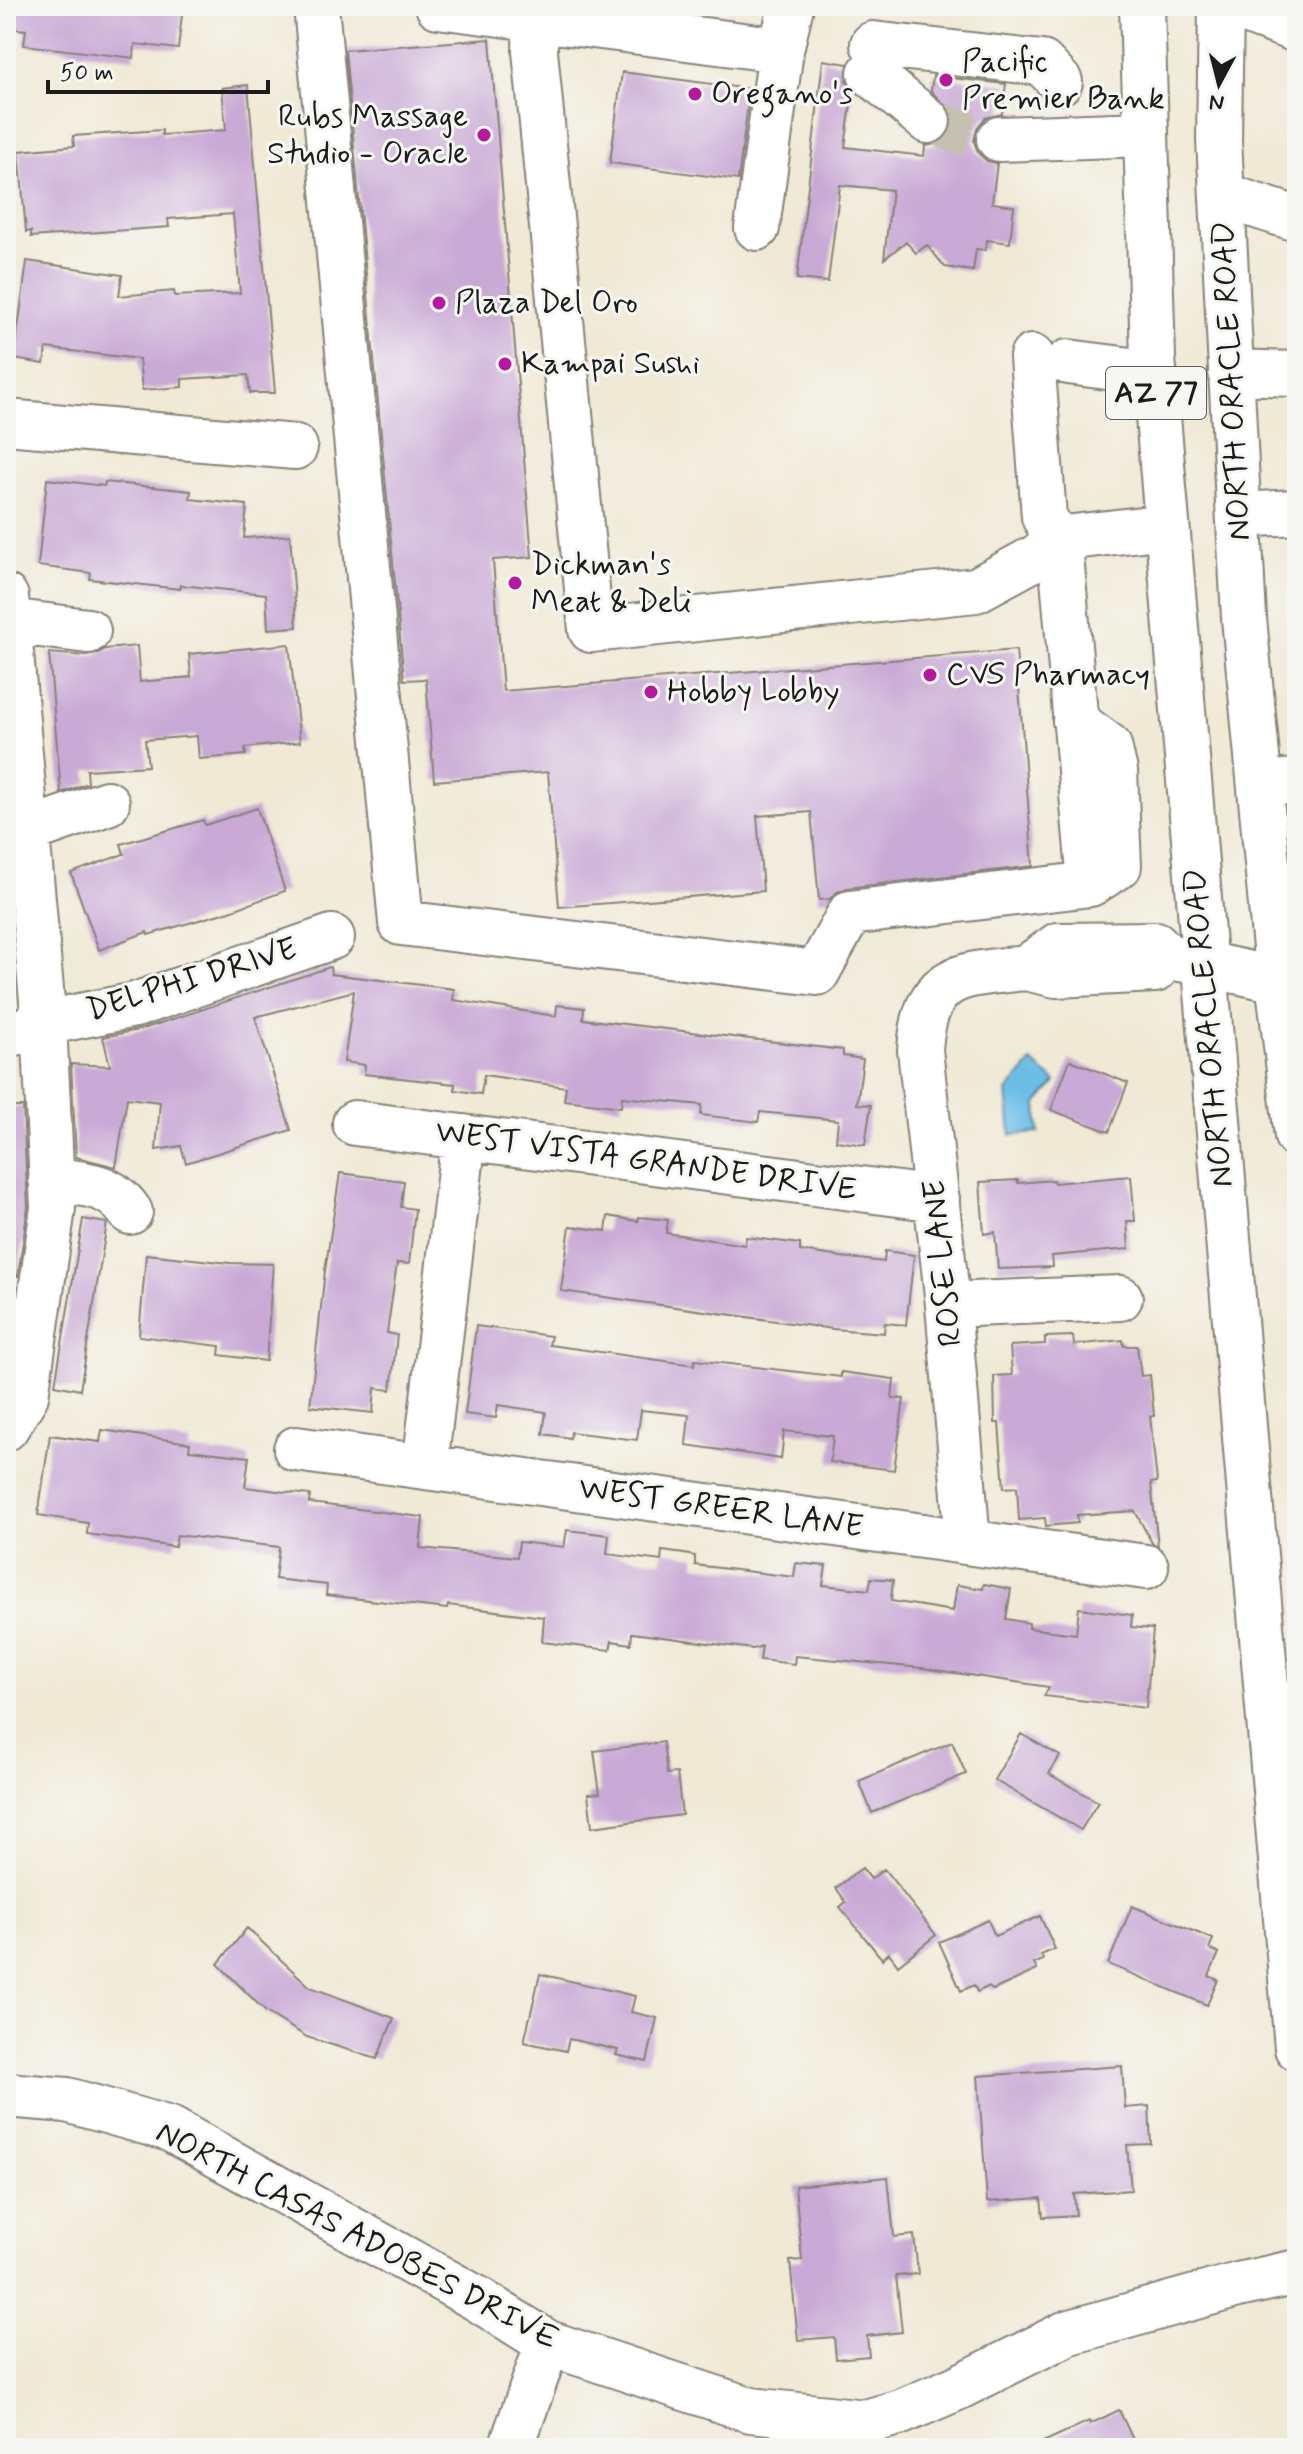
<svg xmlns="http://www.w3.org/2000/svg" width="1303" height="2454" viewBox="0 0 1303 2454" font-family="Mynerve,sans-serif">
	<rect width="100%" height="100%" fill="#f6f6f2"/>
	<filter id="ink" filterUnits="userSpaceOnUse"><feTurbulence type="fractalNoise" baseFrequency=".0125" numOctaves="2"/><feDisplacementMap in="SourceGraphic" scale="16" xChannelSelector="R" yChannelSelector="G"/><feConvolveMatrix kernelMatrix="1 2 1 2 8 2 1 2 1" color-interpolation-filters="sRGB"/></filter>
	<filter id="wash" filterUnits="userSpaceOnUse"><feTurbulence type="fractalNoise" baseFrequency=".006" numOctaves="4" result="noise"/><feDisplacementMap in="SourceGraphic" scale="32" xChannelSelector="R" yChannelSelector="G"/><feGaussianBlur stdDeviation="1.8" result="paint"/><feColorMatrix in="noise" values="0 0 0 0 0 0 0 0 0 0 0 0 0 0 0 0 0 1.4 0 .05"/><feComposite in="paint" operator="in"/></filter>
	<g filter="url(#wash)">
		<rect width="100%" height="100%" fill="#f0e9d5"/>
		<path fill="#6cbee7" stroke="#446d82" stroke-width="2" d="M 1032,1062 L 1056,1082 L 1037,1104 L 1039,1133 L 1011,1135 L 1007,1091 Z"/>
		<g id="blocks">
			<path fill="#c9a9d6" d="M 6,6 L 183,6 L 178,49 L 135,44 L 134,58 L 24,45 L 26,30 L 6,28 Z
				M 490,39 L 532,557 L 493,560 L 503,691 L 1016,650 L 1033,866 L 847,888 L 837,892 L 830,899 L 819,900 L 811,812 L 757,816 L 763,891 L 559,907 L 548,772 L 434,781 L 426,679 L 404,680 L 345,50 Z
				M 823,60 L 848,64 L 846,81 L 853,90 L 845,147 L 924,156 L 925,146 L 937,144 L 947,137 L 953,124 L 951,112 L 931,91 L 933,76 L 1006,84 L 1002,114 L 985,118 L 977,128 L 974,141 L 978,153 L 987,161 L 997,163 L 992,203 L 1014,206 L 1010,243 L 987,240 L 986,250 L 976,249 L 973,271 L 945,267 L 927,245 L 916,253 L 906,242 L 884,259 L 892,190 L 840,185 L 828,282 L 797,279 Z
				M 622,72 L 750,89 L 738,180 L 610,163 Z
				M 248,85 L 275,393 L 250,393 L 248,375 L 182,379 L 182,387 L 142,390 L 139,359 L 46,348 L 44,364 L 14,359 L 27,261 L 122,275 L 119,296 L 174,291 L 175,296 L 240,293 L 233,214 L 168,219 L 169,227 L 31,237 L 31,231 L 26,232 L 19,151 L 74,146 L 73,136 L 162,130 L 162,135 L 226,130 L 222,88 Z
				M 47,479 L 104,486 L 105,482 L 191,491 L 190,499 L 247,505 L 244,538 L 290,535 L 297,627 L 268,629 L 266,594 L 181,585 L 180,589 L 90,579 L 91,573 L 38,566 Z
				M 289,644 L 300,742 L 245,748 L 246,755 L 199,759 L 197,736 L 145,740 L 148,766 L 87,770 L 88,783 L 61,793 L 49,653 L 86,656 L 97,654 L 105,649 L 137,646 L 140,682 L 191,677 L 189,654 Z
				M 257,808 L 285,891 L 230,911 L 148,935 L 147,932 L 99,950 L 71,873 L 124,854 L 121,844 L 203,820 L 205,825 Z
				M 330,967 L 331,974 L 454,989 L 453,1000 L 556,1016 L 557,1005 L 584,1008 L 583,1019 L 843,1050 L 843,1056 L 863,1059 L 857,1104 L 871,1105 L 865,1145 L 836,1141 L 838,1120 L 760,1112 L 758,1122 L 701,1115 L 702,1105 L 622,1097 L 621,1107 L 564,1100 L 566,1087 L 484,1075 L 481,1094 L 455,1090 L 455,1084 L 364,1074 L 365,1065 L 344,1062 L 354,991 L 255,1017 L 291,1130 L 186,1163 L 181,1146 L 156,1150 L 160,1102 L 127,1098 L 116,1167 L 76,1157 L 71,1064 L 110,1066 L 103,1037 L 143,1029 Z
				M 1070,1060 L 1128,1083 L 1109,1132 L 1051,1110 Z
				M 6,1107 L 23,1107 L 28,1207 L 18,1276 L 6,1276 Z
				M 340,1173 L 404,1181 L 401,1207 L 415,1209 L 409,1264 L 397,1263 L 387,1333 L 397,1335 L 391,1390 L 375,1388 L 373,1413 L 310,1406 L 325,1271 Z
				M 1131,1176 L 1135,1221 L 1127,1221 L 1129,1249 L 1052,1256 L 1053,1267 L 998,1269 L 995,1232 L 984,1234 L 980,1182 L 1018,1180 L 1018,1183 L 1053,1180 L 1054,1183 Z
				M 608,1216 L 638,1221 L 639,1217 L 668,1220 L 666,1233 L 745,1245 L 746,1237 L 800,1244 L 800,1251 L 841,1257 L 884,1262 L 885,1251 L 914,1255 L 906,1325 L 885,1323 L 884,1333 L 833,1329 L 561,1291 L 570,1226 L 606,1231 Z
				M 83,1219 L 107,1223 L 80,1390 L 55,1385 Z
				M 146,1254 L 230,1263 L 273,1264 L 266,1361 L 219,1355 L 220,1346 L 139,1336 Z
				M 476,1326 L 551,1336 L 549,1345 L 694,1365 L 695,1360 L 841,1377 L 841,1372 L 894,1379 L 892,1398 L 904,1399 L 894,1470 L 830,1462 L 833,1436 L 784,1431 L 781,1459 L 686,1445 L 689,1415 L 641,1410 L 637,1440 L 571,1432 L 570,1438 L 543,1434 L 546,1412 L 498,1405 L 496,1418 L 465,1414 Z
				M 1073,1336 L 1074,1345 L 1123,1340 L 1124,1346 L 1137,1346 L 1141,1376 L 1150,1375 L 1154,1416 L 1150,1416 L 1157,1482 L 1151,1483 L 1158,1546 L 1152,1543 L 1135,1511 L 1077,1515 L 1078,1523 L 1046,1526 L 1045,1518 L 1019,1520 L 1017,1487 L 1004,1488 L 999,1423 L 995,1423 L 994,1376 L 1012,1375 L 1010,1346 L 1045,1344 L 1045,1337 Z
				M 102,1430 L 190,1443 L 189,1450 L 249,1457 L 245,1487 L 310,1495 L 309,1503 L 423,1517 L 420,1548 L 517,1557 L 519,1542 L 564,1547 L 567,1530 L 609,1535 L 607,1554 L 661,1561 L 662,1551 L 684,1554 L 695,1556 L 695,1565 L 794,1577 L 796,1563 L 826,1566 L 823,1585 L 869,1590 L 871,1578 L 893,1580 L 891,1601 L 953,1611 L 957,1585 L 983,1589 L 984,1584 L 1011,1589 L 1006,1619 L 1029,1623 L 1029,1628 L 1076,1634 L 1079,1608 L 1132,1615 L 1131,1627 L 1153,1629 L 1146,1708 L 1044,1696 L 1049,1687 L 922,1668 L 795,1656 L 794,1664 L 760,1660 L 762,1646 L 753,1649 L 632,1633 L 631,1644 L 612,1641 L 610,1650 L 542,1642 L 544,1617 L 448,1605 L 447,1609 L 326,1595 L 327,1585 L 275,1579 L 279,1547 L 177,1535 L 175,1547 L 87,1534 L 88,1523 L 38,1515 L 50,1435 L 100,1442 Z
				M 1021,1734 L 1060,1756 L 1049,1774 L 1098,1802 L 1081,1830 L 994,1780 Z
				M 663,1742 L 667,1774 L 677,1773 L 682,1815 L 592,1827 L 588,1794 L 600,1793 L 594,1751 Z
				M 952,1742 L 966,1774 L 872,1813 L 859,1781 Z
				M 862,1868 L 871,1879 L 884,1869 L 936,1935 L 898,1965 L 889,1953 L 882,1959 L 840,1907 L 846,1902 L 836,1888 Z
				M 1132,1906 L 1213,1939 L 1209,1949 L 1219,1953 L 1209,1976 L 1218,1980 L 1207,2005 L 1108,1964 Z
				M 1040,1916 L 1055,1949 L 1041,1955 L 1043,1960 L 1034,1964 L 1037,1970 L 993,1990 L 988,1987 L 977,1992 L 974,1985 L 961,1991 L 939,1942 L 988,1920 L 995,1936 Z
				M 247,1928 L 310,1987 L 394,2018 L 377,2059 L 307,2037 L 266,2012 L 218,1964 Z
				M 540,1974 L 635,1996 L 631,2012 L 657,2018 L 647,2062 L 616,2055 L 618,2050 L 569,2039 L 566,2051 L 524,2042 Z
				M 1122,2066 L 1125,2108 L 1149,2106 L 1151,2144 L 1127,2145 L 1131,2190 L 1074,2194 L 1076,2215 L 1043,2217 L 1041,2198 L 987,2202 L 978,2076 Z
				M 888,2177 L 894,2237 L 914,2235 L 918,2274 L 896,2276 L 902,2332 L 867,2336 L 869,2356 L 836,2359 L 834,2337 L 798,2340 L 790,2261 L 802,2260 L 795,2186 Z
				M 1119,2410 L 1137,2448 L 1030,2448 L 1089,2421 L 1090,2424 Z"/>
		</g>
	</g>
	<g filter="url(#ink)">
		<use href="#blocks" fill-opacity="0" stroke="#868278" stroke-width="2"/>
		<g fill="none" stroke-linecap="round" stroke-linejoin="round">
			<path stroke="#c6c0b0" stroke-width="44" stroke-dasharray="44 22" stroke-linecap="butt" d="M 928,121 L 973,136 L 999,139"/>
			<g stroke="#868278" stroke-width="48">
				<path id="minor" d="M 316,6 L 401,923 L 817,973 L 850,913 L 1090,884 L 1119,866 L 1115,771 L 1109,746 L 1075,721
					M 438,6 L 781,50 L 757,228
					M 536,6 L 535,51 L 591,630 L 976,590 L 1073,537 L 1167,526
					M 873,44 L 1042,63 L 1060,82
					M 781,50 L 791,6
					M 870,73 L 928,121
					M 999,139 L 1146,134
					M 1222,195 L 1297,219
					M 1032,357 L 1044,517 L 1060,544 L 1090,884
					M 1068,362 L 1154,373
					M 1231,372 L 1297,374
					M 6,422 L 295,447
					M 1239,515 L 1297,512
					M 6,597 L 44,1023 L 53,1208 L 26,1396 L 6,1428
					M 8,621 L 88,631
					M 1260,784 L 1297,781
					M 27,831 L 107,803
					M 1167,956 L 1155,970 L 1056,975 L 1026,968 L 1058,945 L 1156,944 L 1167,956 L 1278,980 L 1297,978
					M 6,1036 L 44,1023 L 135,1005 L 332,937
					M 355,1123 L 937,1199
					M 51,1179 C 84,1185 110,1182 130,1212
					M 948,1305 L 1120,1298
					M 296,1449 L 1146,1567
					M 425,1466 L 464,1137
					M 968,1542 L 948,1305 L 920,1050 C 925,972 961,975 1026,968
					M 6,2095 L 67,2100 L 170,2129 L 476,2298 L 548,2343 L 751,2410 L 866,2422 L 901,2412 L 957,2388 L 1067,2333 L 1238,2285 L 1297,2272
					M 511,2448 L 548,2343"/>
			</g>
			<g stroke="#868278" stroke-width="48">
				<path id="major" d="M 1232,6 L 1297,30"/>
			</g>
			<g stroke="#868278" stroke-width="48">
				<path id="highway" d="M 1142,6 L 1153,358 L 1297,2048
					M 1221,6 L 1219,140 L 1244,618 L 1278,980 L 1297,1136"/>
			</g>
			<use href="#minor" stroke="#fff" stroke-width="44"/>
			<use href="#major" stroke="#fff" stroke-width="44"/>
			<use href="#highway" stroke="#fff" stroke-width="44"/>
		</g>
	</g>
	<g fill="#b5179e" stroke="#f6f6f2" stroke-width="3">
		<circle cx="946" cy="80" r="8"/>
		<circle cx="695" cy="94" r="8"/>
		<circle cx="484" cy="135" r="8"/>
		<circle cx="439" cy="303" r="8"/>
		<circle cx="505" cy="364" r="8"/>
		<circle cx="515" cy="583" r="8"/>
		<circle cx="930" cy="675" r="8"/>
		<circle cx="651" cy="692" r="8"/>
	</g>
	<g text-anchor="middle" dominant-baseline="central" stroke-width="6" stroke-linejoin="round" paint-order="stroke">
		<rect fill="#f6f6f2" stroke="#5d5d5c" stroke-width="2" x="1106" y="367" width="100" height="52" rx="6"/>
		<g font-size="30" font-weight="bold" fill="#1c1c1c">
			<text x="1156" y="393">AZ 77</text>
		</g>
		<g font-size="32" fill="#1c1c1c" stroke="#f6f6f2" text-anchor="start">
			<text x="962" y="62">Pacific<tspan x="962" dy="37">Premier Bank</tspan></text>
			<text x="711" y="94">Oregano's</text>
			<text x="468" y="117" text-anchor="end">Rubs Massage<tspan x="468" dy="37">Studio - Oracle</tspan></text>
			<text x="455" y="303">Plaza Del Oro</text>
			<text x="521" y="364">Kampai Sushi</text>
			<text x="531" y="565">Dickman's<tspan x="531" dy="37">Meat &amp; Deli</tspan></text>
			<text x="946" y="675">CVS Pharmacy</text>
			<text x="667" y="692">Hobby Lobby</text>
		</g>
		<g font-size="32" fill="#1c1c1c" stroke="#f6f6f2">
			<text transform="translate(1232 381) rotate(-93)">NORTH ORACLE ROAD</text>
			<text transform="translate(192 980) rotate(-17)">DELPHI DRIVE</text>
			<text transform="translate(1209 1028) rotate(-95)">NORTH ORACLE ROAD</text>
			<text transform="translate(646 1161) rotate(8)">WEST VISTA GRANDE DRIVE</text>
			<text transform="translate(943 1263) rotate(-96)">ROSE LANE</text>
			<text transform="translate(721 1508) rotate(8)">WEST GREER LANE</text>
			<text transform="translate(357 2236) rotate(28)">NORTH CASAS ADOBES DRIVE</text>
		</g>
	</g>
	<rect width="1303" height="2454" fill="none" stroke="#f6f6f2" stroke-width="32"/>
	<g transform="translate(1219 84) rotate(187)" stroke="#f6f6f2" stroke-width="6" paint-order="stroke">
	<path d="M0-6L14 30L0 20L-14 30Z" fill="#1c1c1c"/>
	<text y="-12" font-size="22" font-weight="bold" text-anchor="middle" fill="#1c1c1c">N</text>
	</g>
	<path d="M48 80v12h220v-12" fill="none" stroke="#1c1c1c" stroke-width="4"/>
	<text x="60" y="80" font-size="24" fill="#1c1c1c" stroke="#f6f6f2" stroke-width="6" paint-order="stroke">50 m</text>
</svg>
